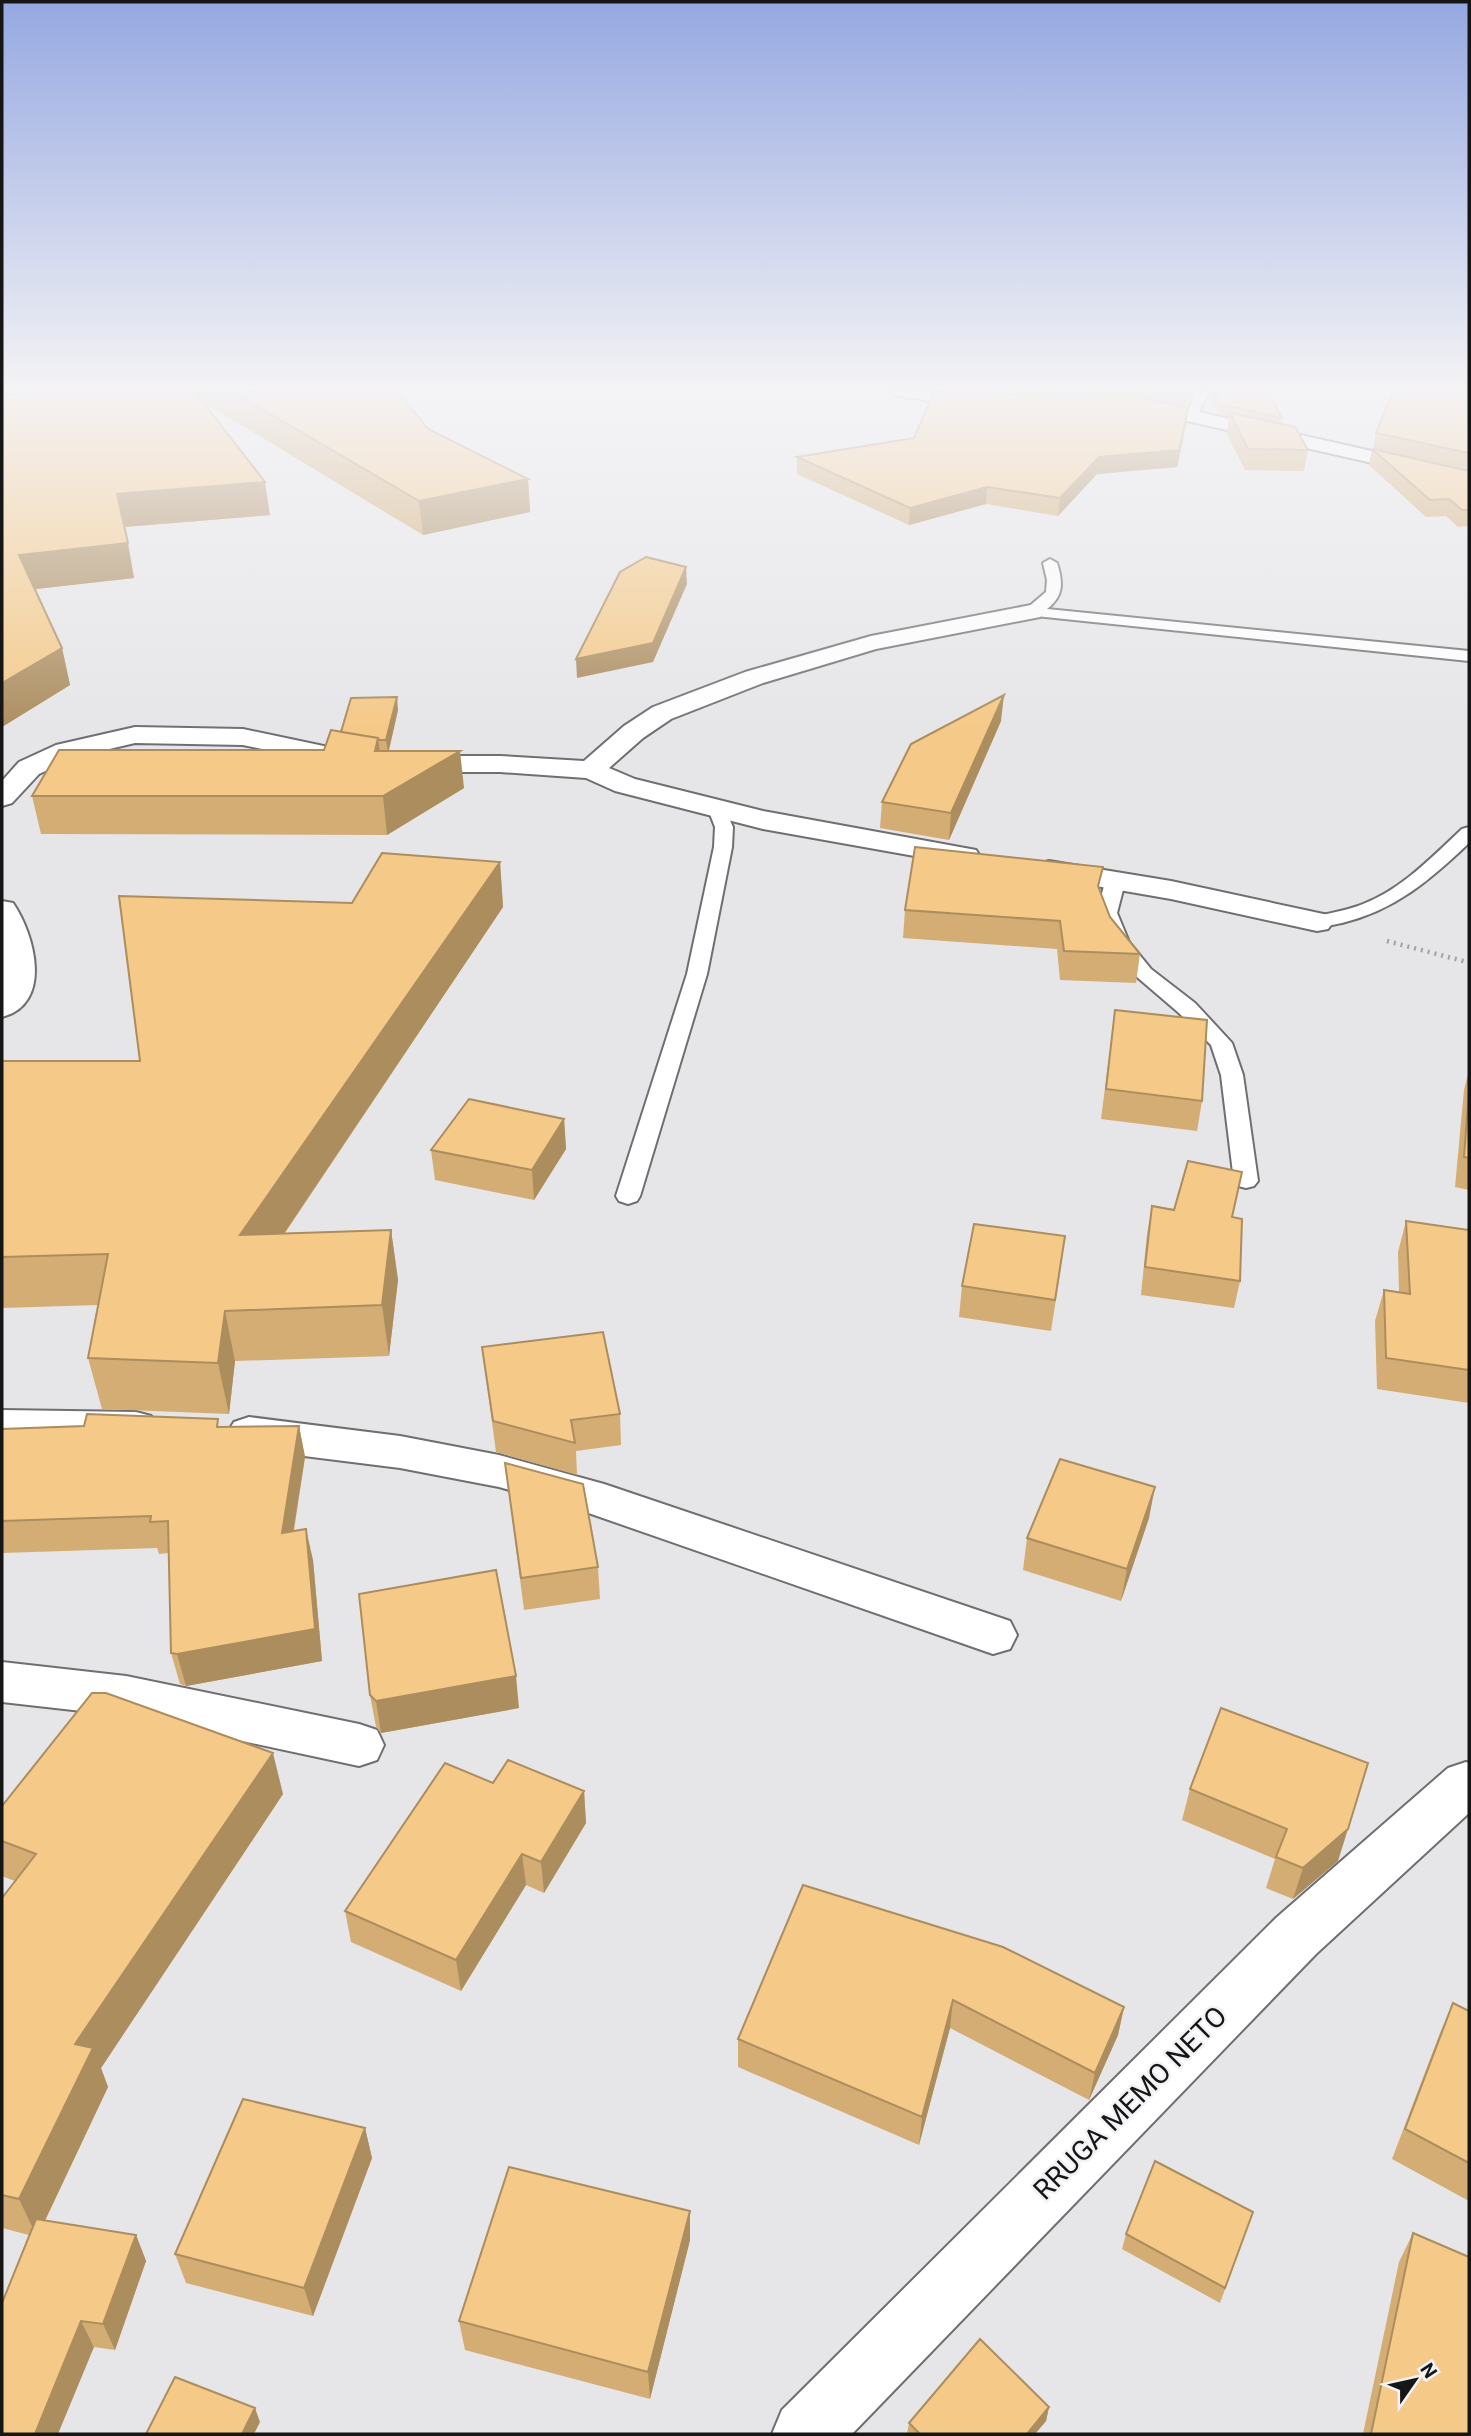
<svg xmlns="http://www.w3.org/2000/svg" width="1471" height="2436" viewBox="0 0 1471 2436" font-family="Roboto,sans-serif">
	<rect width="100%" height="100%" fill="#e6e5e8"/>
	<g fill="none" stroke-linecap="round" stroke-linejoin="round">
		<g stroke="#6f6e71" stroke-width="4">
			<path id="lane" d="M 890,392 L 930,392 L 933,395 C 924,401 900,398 890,392 Z
				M 1196,392 L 1208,392 L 1198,415 L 1192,419 L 1186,415 Z
				M 1050,559 L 1057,563 C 1063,582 1064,596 1047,609 L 1469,651 L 1469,661 L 1026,615 L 1023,612 L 1026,609 L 1046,592 L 1047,580 L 1043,563 Z
				M 717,803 L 723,805 L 733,827 L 732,847 L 707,974 L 640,1196 L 637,1201 L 628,1204 L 619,1201 L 616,1196 L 687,974 L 714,847 L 715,827 L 708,809 Z
				M 1469,827 L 1469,843 C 1430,880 1395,910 1342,923 C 1331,925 1320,929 1310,926 L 1307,922 L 1310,918 C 1328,913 1346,911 1363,904 C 1402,889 1432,857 1462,829 Z
				M 1115,876 L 1125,882 L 1117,913 L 1129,942 L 1151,969 L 1195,1003 L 1232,1043 L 1243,1075 L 1258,1181 L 1254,1186 L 1246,1188 L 1238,1186 L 1234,1181 L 1221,1075 L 1211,1045 L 1179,1013 L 1137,977 L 1109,944 L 1097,913 L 1105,882 Z"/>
		</g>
		<g stroke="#6f6e71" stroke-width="4">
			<path id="street" d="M 918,392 L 983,394 L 993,400 L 983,406 L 927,401 L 920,399 Z
				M 1137,398 L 1469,473 L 1469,485 L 1130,408 L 1127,404 Z
				M 1031,605 L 1040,607 L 1043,612 L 1040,617 L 876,649 L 763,683 L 671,719 L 643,738 L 609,768 L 635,779 L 763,811 L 976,850 L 980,856 L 976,862 L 965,865 L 763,829 L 615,791 L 586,778 L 500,772 L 371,772 L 243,745 L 135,743 L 75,757 L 39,774 L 12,803 L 2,806 L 2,781 L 19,762 L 56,745 L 135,727 L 243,729 L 371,756 L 500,756 L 584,761 L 624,726 L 653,707 L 745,672 L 871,636 Z
				M 1049,861 L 1171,881 L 1328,915 L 1333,922 L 1328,929 L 1317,931 L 1171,899 L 1038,876 L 1034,870 L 1038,864 Z
				M 2,901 L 13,903 C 35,935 53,1004 2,1017 Z
				M 2,1410 L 136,1412 L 151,1416 L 158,1427 L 151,1438 L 136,1442 L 2,1440 Z
				M 249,1417 L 400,1436 L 499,1455 L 604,1484 L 1010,1621 L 1017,1635 L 1010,1649 L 993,1654 L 577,1509 L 499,1487 L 400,1468 L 249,1449 L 234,1444 L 227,1433 L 234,1422 Z
				M 2,1662 L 126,1676 L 359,1724 L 377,1730 L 384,1745 L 377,1760 L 359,1766 L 126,1716 L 2,1702 Z
				M 1466,1762 L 1469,1763 L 1469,1813 L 1316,1954 L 852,2434 L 772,2434 L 782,2410 L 1276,1918 L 1448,1768 Z"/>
		</g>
		<path stroke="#a2a2a4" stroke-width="4.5" stroke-dasharray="2 5" stroke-linecap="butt" d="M 1387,941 L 1467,962"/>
		<use href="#lane" fill="#fff" fill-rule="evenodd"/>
		<use href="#street" fill="#fff" fill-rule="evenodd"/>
	</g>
	<path fill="#d3ad74" d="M 36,392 L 398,392 L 428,429 L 528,479 L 530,512 L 423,535 L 203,402 L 270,515 L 124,527 L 134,578 L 35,589 L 62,648 L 70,685 L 2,727 L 2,396 Z
		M 1014,392 L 1191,392 L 1186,407 L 1133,395 L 1057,397 L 1014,394 Z
		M 1210,392 L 1268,392 L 1282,418 L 1281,424 L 1308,450 L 1304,471 L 1245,470 L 1227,434 L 1229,417 L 1218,414 L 1209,396 Z
		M 1469,392 L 1469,470 L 1373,449 L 1376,433 Z
		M 1186,425 L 1177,467 L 1097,474 L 1058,516 L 986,504 L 909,525 L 797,474 L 797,457 Z
		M 1372,449 L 1469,471 L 1469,526 L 1458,527 L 1446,516 L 1426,517 L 1369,465 Z
		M 398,710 L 389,751 L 464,788 L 387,835 L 41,834 L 32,796 L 324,750 Z
		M 1001,721 L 949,840 L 880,828 L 882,802 Z
		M 500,862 L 503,907 L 285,1233 L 391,1230 L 398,1280 L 389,1356 L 235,1361 L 229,1414 L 102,1409 L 88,1358 L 98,1305 L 2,1308 L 2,1061 L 140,1061 L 352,903 Z
		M 1100,890 L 1110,917 L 1140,954 L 1136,983 L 1060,980 L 1057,949 L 903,938 L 905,910 Z
		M 1115,1010 L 1202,1101 L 1197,1131 L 1101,1119 Z
		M 1469,1070 L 1469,1190 L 1455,1187 L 1464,1090 Z
		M 564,1119 L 566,1149 L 534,1200 L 435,1180 L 431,1150 Z
		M 1152,1206 L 1233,1217 L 1240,1281 L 1234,1308 L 1141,1295 L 1147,1234 Z
		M 1406,1221 L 1469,1230 L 1469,1403 L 1377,1389 L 1375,1321 L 1384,1290 L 1399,1292 L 1398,1252 Z
		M 1061,1267 L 1051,1331 L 959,1317 L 962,1286 Z
		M 482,1347 L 620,1414 L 621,1445 L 576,1451 L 577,1475 L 496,1452 Z
		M 299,1426 L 305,1457 L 294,1531 L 313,1560 L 322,1661 L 186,1686 L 180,1684 L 171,1653 L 169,1553 L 159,1554 L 157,1548 L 2,1553 L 2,1429 Z
		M 505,1463 L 598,1567 L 600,1599 L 524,1610 Z
		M 1149,1518 L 1121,1601 L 1023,1570 L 1027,1538 Z
		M 370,1695 L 519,1708 L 381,1733 L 376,1727 Z
		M 1221,1708 L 1338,1861 L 1293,1899 L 1266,1888 L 1275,1859 L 1182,1820 L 1190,1789 Z
		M 493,1783 L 584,1791 L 586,1823 L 544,1893 L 526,1885 L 461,1991 L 351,1942 L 345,1911 Z
		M 283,1794 L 101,2068 L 108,2087 L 45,2221 L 136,2235 L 146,2261 L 115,2350 L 94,2347 L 29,2235 L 2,2228 L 2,1898 L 15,1881 L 2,1876 L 2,1806 Z
		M 803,1885 L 1124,2007 L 1118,2035 L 1089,2100 L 950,2028 L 919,2145 L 738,2067 L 738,2039 Z
		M 1453,2003 L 1469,2011 L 1469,2201 L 1392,2159 L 1440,2033 Z
		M 365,2128 L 372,2158 L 313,2316 L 186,2283 L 175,2254 Z
		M 1253,2212 L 1220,2303 L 1122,2249 L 1126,2234 Z
		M 1413,2233 L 1469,2434 L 1363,2434 L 1399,2262 Z
		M 690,2240 L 650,2399 L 465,2350 L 459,2321 Z
		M 1049,2407 L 1046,2421 L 1035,2434 L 907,2434 L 909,2423 Z"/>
	<path fill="#ac8d5e" d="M 1189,392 L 1191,392 L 1186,407 Z
		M 1188,408 L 1186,425 L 1177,467 L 1097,474 L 1058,516 L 1060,498 L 1099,457 Z
		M 528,479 L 530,512 L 423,535 L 419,501 Z
		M 265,482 L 270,515 L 124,527 L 117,494 Z
		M 987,487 L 986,504 L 909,525 L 910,508 Z
		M 128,543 L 134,578 L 27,590 L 19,555 Z
		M 686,567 L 687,584 L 653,662 L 577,678 L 576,659 Z
		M 62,648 L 70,685 L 2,727 L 2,683 Z
		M 1004,695 L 1001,721 L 949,840 L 951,813 Z
		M 397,697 L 398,710 L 388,753 L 386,740 Z
		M 378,738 L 383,775 L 375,751 Z
		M 460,751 L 464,788 L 387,835 L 383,796 Z
		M 500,862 L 503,907 L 250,1284 L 240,1235 Z
		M 564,1119 L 566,1149 L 534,1200 L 532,1170 Z
		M 391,1230 L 398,1280 L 389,1356 L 382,1305 Z
		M 225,1311 L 235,1361 L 229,1414 L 218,1363 Z
		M 299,1426 L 305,1457 L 288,1564 L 282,1533 Z
		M 1155,1487 L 1149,1518 L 1121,1601 L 1127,1569 Z
		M 306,1529 L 313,1560 L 322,1661 L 186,1686 L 177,1654 Z
		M 516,1676 L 519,1708 L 381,1733 L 376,1701 Z
		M 273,1753 L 283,1794 L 101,2068 L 108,2087 L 37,2237 L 19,2199 L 75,2044 Z
		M 584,1791 L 586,1823 L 544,1893 L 541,1862 Z
		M 1348,1829 L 1338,1861 L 1293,1899 L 1303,1868 Z
		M 522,1854 L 526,1885 L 461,1991 L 456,1960 Z
		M 953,2000 L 950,2028 L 919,2145 L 922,2117 Z
		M 1124,2007 L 1118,2035 L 1089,2100 L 1095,2073 Z
		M 365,2128 L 372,2158 L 313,2316 L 304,2288 Z
		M 690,2211 L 690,2240 L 650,2399 L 648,2372 Z
		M 136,2235 L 146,2261 L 115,2350 L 103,2324 Z
		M 81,2321 L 94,2347 L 58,2434 L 35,2434 Z
		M 1049,2407 L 1046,2421 L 1035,2434 L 1027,2434 Z
		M 255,2408 L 260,2422 L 254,2434 L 242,2434 Z"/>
	<path fill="#f5c987" stroke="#ac8d5e" stroke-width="2" d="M 36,392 L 195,392 L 265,482 L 117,494 L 128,543 L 19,555 L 62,648 L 2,683 L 2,396 Z
		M 233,392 L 398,392 L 428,429 L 528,479 L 419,501 Z
		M 934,392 L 985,392 L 1059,398 L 1135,396 L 1188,408 L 1179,450 L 1099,457 L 1060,498 L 987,487 L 910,508 L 797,457 L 914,438 Z
		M 1166,392 L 1189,392 L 1188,397 Z
		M 1214,392 L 1268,392 L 1282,418 L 1219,404 Z
		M 1393,392 L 1469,392 L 1469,453 L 1376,433 Z
		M 1230,413 L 1295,427 L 1308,450 L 1248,449 Z
		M 1372,449 L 1469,471 L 1469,510 L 1462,510 L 1449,499 L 1430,500 Z
		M 646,557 L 686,567 L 653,643 L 576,659 L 620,572 Z
		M 1004,695 L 951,813 L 882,802 L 911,744 Z
		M 397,697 L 386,740 L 379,740 L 378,738 L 341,732 L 351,698 Z
		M 331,730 L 378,738 L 375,751 L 460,751 L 383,796 L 32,796 L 59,750 L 324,750 Z
		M 915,847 L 1103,867 L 1098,886 L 1110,917 L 1140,954 L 1064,951 L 1060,921 L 905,910 Z
		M 382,853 L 500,862 L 240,1235 L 391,1230 L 382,1305 L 225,1311 L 218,1363 L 88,1358 L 108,1254 L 2,1257 L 2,1061 L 140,1061 L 119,896 L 352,903 Z
		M 1115,1010 L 1207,1020 L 1202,1101 L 1106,1089 Z
		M 1469,1092 L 1469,1158 L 1464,1157 Z
		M 469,1099 L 564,1119 L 532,1170 L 431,1150 Z
		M 1188,1161 L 1242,1172 L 1232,1217 L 1242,1219 L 1240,1281 L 1145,1267 L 1152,1206 L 1174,1210 Z
		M 1406,1221 L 1469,1230 L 1469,1370 L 1386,1358 L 1384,1290 L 1410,1294 Z
		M 974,1224 L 1065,1236 L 1055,1300 L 962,1286 Z
		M 603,1332 L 620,1414 L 571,1420 L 575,1443 L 493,1421 L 482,1347 Z
		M 87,1414 L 218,1419 L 217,1427 L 299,1426 L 282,1533 L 306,1529 L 315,1629 L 177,1654 L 171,1653 L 168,1521 L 150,1522 L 151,1516 L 2,1521 L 2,1429 L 84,1426 Z
		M 1060,1459 L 1155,1487 L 1127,1569 L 1027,1538 Z
		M 505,1463 L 583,1484 L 598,1567 L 521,1578 Z
		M 496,1570 L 516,1676 L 376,1701 L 370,1695 L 359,1594 Z
		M 92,1693 L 106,1693 L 273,1753 L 75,2044 L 93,2048 L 19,2199 L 2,2195 L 2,1898 L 36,1854 L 2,1841 L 2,1806 Z
		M 1221,1708 L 1368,1763 L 1348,1829 L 1303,1868 L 1276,1857 L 1287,1829 L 1190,1789 Z
		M 508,1760 L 584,1791 L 541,1862 L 522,1854 L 456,1960 L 345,1911 L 445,1763 L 493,1783 Z
		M 803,1885 L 1003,1947 L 1124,2007 L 1095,2073 L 953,2000 L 922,2117 L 738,2039 Z
		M 1453,2003 L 1469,2011 L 1469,2163 L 1405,2129 Z
		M 243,2099 L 365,2128 L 304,2288 L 175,2254 Z
		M 1155,2161 L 1253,2212 L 1225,2288 L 1126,2234 Z
		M 509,2167 L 690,2211 L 648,2372 L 459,2321 Z
		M 36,2219 L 136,2235 L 103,2324 L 81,2321 L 35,2434 L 2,2434 L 2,2303 Z
		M 1413,2233 L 1469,2257 L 1469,2434 L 1371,2434 Z
		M 980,2339 L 1049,2407 L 1027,2434 L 920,2434 L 909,2423 Z
		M 175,2377 L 255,2408 L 242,2434 L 146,2434 Z"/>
	<linearGradient id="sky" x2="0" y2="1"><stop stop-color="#95a8e1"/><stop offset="0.53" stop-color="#f4f3f5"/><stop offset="1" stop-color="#f4f3f5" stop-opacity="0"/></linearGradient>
	<rect width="1471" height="733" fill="url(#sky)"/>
	<g text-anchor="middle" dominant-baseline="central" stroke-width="5" stroke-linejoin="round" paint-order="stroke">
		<g font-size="28" fill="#161617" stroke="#f3f2f5">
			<text transform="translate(1130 2103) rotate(-45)">RRUGA MEMO NETO</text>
		</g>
	</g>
	<rect width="1471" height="2436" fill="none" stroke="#161617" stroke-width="7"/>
	<g transform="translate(1415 2380) rotate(56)" stroke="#f3f2f5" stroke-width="5" paint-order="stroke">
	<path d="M0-5L12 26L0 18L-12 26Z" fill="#161617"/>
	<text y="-10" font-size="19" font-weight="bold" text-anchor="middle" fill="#161617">N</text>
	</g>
</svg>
